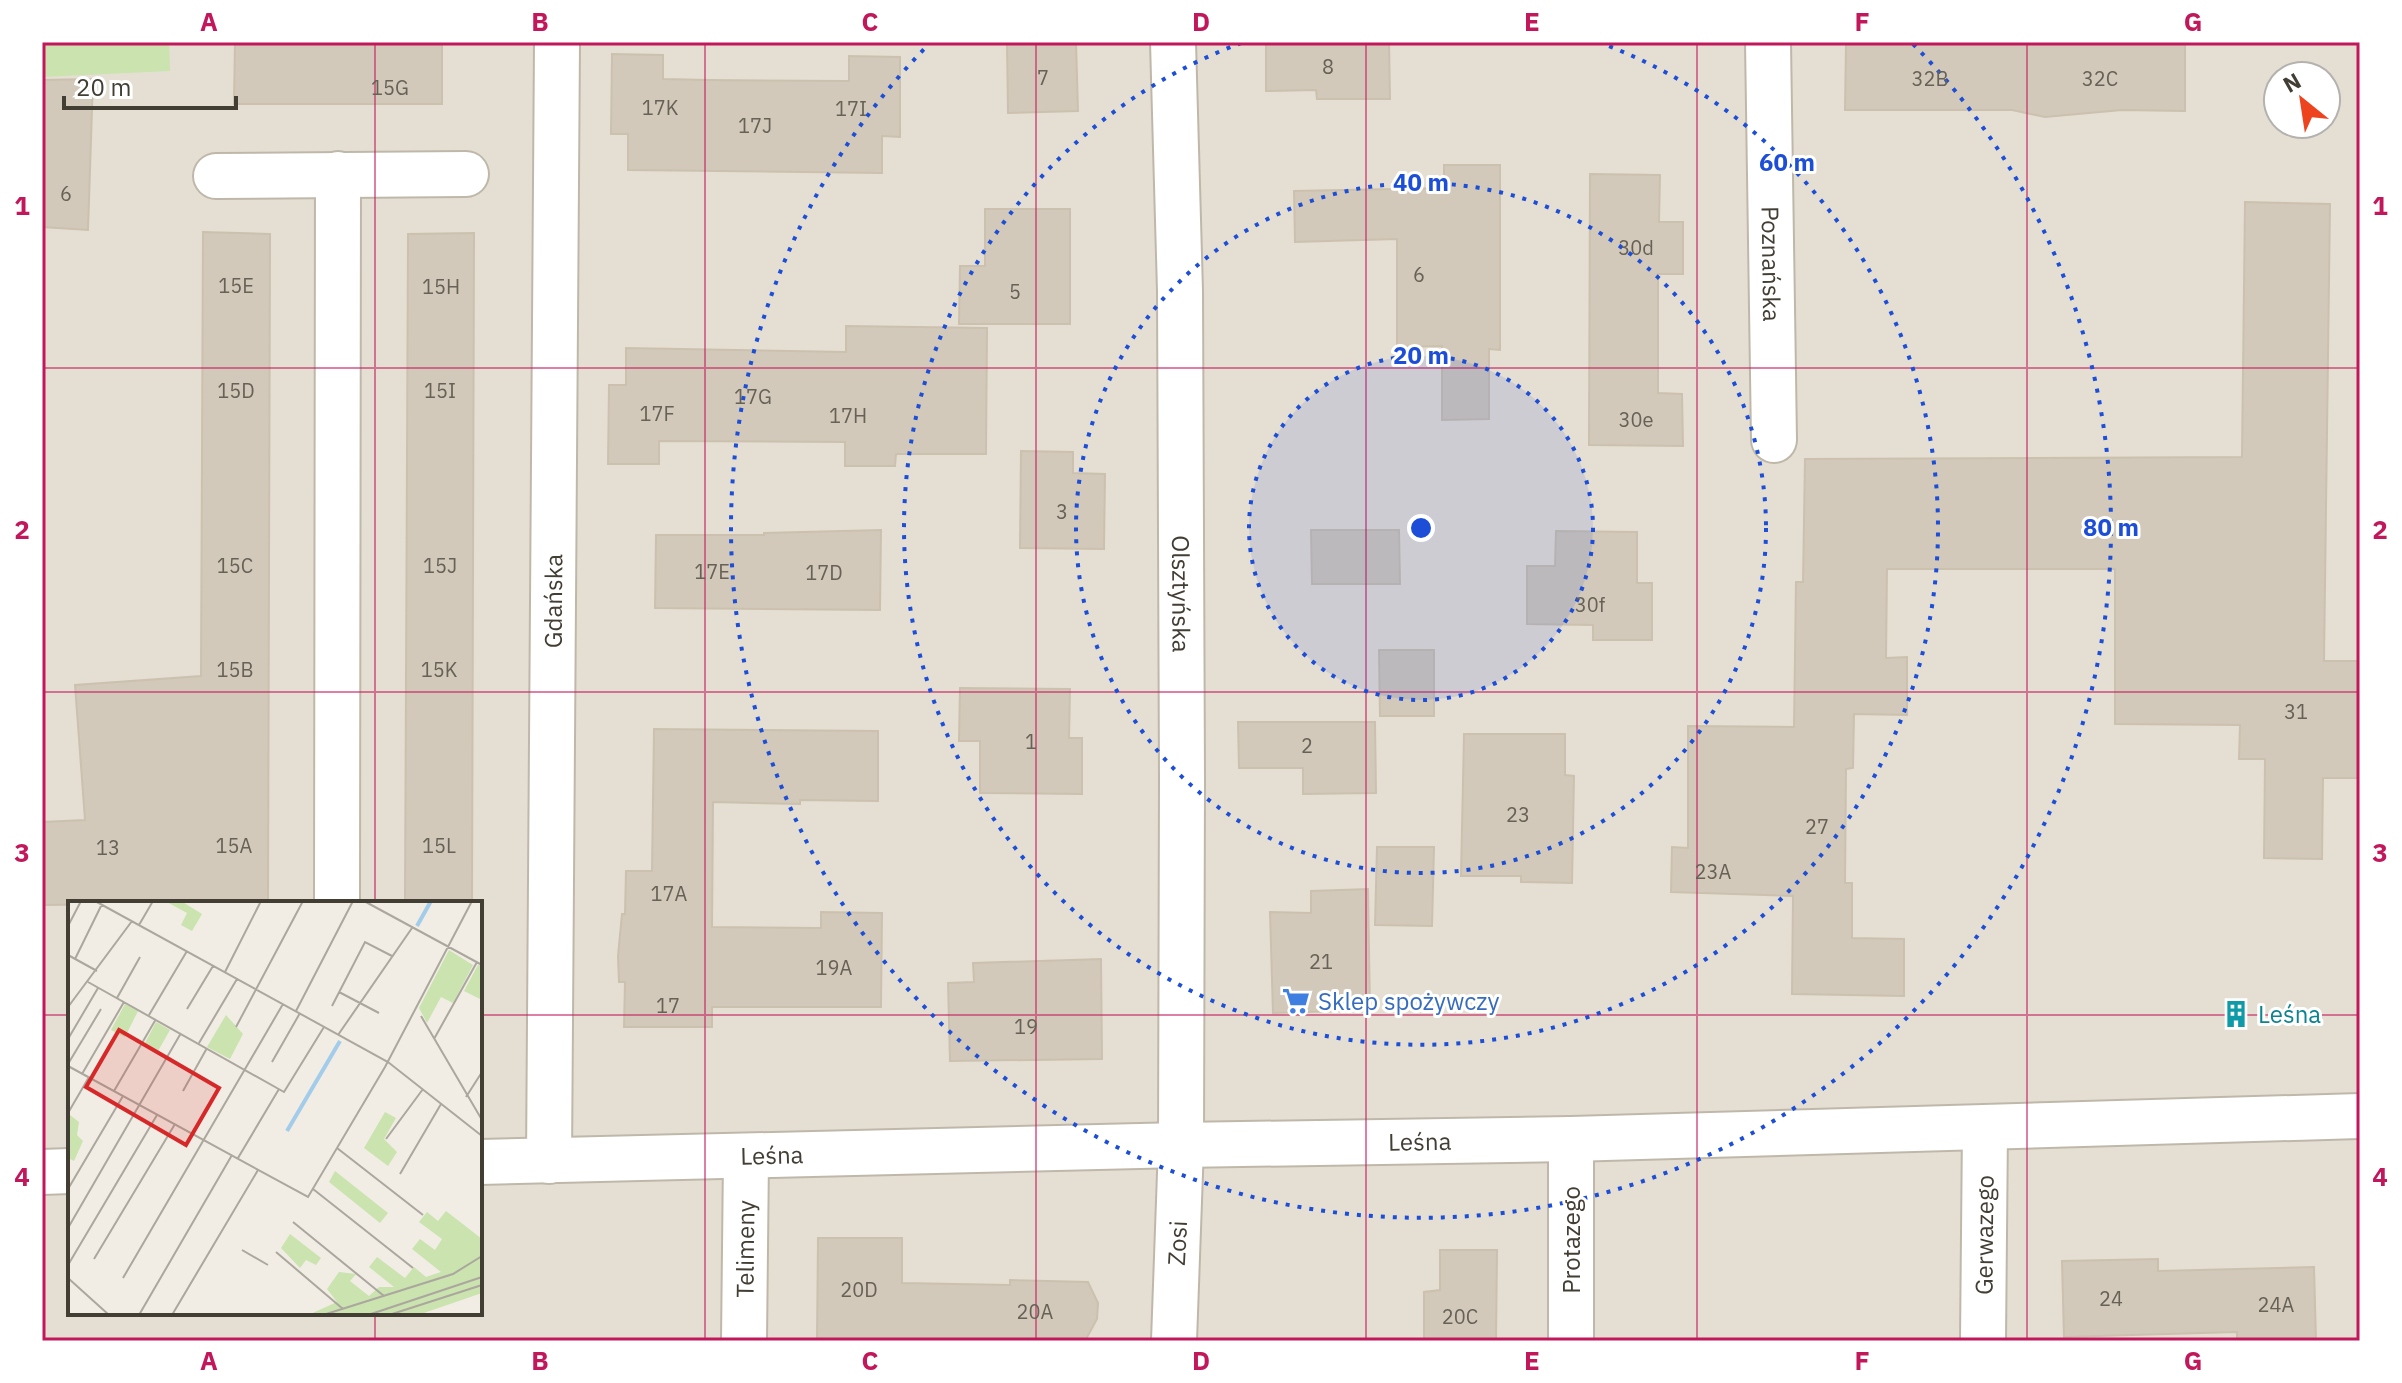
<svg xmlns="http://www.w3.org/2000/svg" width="2402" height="1383" viewBox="0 0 2402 1383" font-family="'IBM Plex Sans',sans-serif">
	<rect width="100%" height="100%" fill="#f1ede4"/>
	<path fill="#e5dfd3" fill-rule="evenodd" d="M 42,42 L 2360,42 L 2360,1341 L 42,1341 ZM 2278,76 L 2326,76 L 2326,124 L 2278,124 ZM 70,903 L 480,903 L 480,1313 L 70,1313 Z"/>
	<path fill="#cae3af" d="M 42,42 L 169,42 L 170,71 L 42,77 Z"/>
	<path fill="#d2c9ba" stroke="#ccc1ae" stroke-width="2" d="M 235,42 L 442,42 L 442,104 L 234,104 Z
		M 1007,42 L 1076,42 L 1078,111 L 1008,113 Z
		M 1266,42 L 1389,42 L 1390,99 L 1317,99 L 1316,90 L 1266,91 Z
		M 1899,42 L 2185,42 L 2185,111 L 2122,110 L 2045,117 L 2012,110 L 1845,110 L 1846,44 Z
		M 612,54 L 663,55 L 663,79 L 709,80 L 849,81 L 849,56 L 900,57 L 900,137 L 882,136 L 882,173 L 628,170 L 628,134 L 611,134 Z
		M 93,79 L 88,230 L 42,227 L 42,80 Z
		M 1444,165 L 1500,165 L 1500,350 L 1489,349 L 1489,419 L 1442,420 L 1442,346 L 1397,347 L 1397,239 L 1295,242 L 1294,191 L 1444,188 Z
		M 1590,174 L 1660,175 L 1659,222 L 1683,222 L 1683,274 L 1658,274 L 1658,393 L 1682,394 L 1683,446 L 1589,445 Z
		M 2245,202 L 2330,204 L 2324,661 L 2360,661 L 2360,778 L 2323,778 L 2322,859 L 2264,858 L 2265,759 L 2239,759 L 2240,725 L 2115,724 L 2115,569 L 1887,569 L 1886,658 L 1907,657 L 1907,715 L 1854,714 L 1853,768 L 1846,769 L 1845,883 L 1852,883 L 1852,938 L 1904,939 L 1904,996 L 1792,994 L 1793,896 L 1671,892 L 1672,847 L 1688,848 L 1688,726 L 1794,727 L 1796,582 L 1803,582 L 1805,459 L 2242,457 Z
		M 985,209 L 1070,209 L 1070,324 L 959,324 L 960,266 L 985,266 Z
		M 203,232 L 270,234 L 268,903 L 42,905 L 42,822 L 85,820 L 75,685 L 201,676 Z
		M 474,233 L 472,903 L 405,903 L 408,234 Z
		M 846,326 L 987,328 L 986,454 L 896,454 L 895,466 L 845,466 L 845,442 L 659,441 L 659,464 L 608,464 L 609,385 L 626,385 L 626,348 L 846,352 Z
		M 1021,451 L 1073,452 L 1073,473 L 1105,474 L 1104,549 L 1020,548 Z
		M 881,530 L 880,610 L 655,608 L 656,535 L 764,535 L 764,533 Z
		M 1311,530 L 1399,530 L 1400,584 L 1312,584 Z
		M 1556,531 L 1637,532 L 1637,583 L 1652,583 L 1652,640 L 1593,640 L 1593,625 L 1527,624 L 1527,566 L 1555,566 Z
		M 1379,650 L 1434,650 L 1434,716 L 1380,716 Z
		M 960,688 L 1070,689 L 1069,738 L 1082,738 L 1082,794 L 980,793 L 980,741 L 959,741 Z
		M 1238,722 L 1375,722 L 1376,793 L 1303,794 L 1303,768 L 1239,768 Z
		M 654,729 L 878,731 L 878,801 L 800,800 L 800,804 L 713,802 L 712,927 L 821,928 L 821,912 L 882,913 L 881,1007 L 712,1007 L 712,1027 L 624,1027 L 625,982 L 619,982 L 618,956 L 622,914 L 625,914 L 626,871 L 652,871 Z
		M 1464,734 L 1565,734 L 1565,775 L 1574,776 L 1572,883 L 1521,882 L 1521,876 L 1461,876 Z
		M 1377,847 L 1434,847 L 1432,926 L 1375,925 Z
		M 1368,889 L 1370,1010 L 1273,1013 L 1270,912 L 1311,913 L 1311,891 Z
		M 1101,959 L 1102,1059 L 950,1061 L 948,983 L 974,982 L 973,963 Z
		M 818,1238 L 902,1238 L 902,1283 L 1010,1285 L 1010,1280 L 1088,1282 L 1098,1303 L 1097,1319 L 1085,1341 L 817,1341 Z
		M 1440,1250 L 1497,1250 L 1496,1341 L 1424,1341 L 1424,1292 L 1440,1290 Z
		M 2158,1259 L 2158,1271 L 2314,1267 L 2316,1341 L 2237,1341 L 2237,1332 L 2064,1337 L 2062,1261 Z"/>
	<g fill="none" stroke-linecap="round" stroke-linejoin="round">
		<g stroke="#bfb8aa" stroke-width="48">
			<g id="minor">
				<path id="s1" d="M 1173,42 L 1180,291 L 1182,781 L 1181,1145 L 1174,1341"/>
				<path id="s2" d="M 1768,42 L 1774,440"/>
				<path d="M 216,176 L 466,174"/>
				<path d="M 337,903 L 338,174"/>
				<path id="s3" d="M 549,1161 L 557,42"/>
				<path id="s4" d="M 480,1162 L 1181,1145 L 1571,1139 L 2360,1116"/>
				<path d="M 42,1172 L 70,1171"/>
				<path id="s5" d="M 744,1341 L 746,1157"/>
				<path d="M 1571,1341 L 1571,1139"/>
				<path id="s6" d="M 1983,1341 L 1985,1128"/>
			</g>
		</g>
		<use href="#minor" stroke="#fff" stroke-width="44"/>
	</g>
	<path fill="none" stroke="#c2185b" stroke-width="2" stroke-opacity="0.55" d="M 375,42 L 375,903M 705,42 L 705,1341M 1036,42 L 1036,1341M 1366,42 L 1366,1341M 1697,42 L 1697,1341M 2027,42 L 2027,1341M 42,368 L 2360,368M 42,692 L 2360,692M 42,1015 L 70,1015M 480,1015 L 2360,1015M 375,1313 L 375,1341"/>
	<circle cx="1421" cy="528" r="172" fill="#1d4ed8" fill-opacity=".12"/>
	<g fill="none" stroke="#1d4ed8" stroke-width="4" stroke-dasharray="4 8">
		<circle cx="1421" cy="528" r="172"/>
		<circle cx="1421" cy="528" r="345"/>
		<path d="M1598 42A517 517 0 1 1 1244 42"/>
		<path d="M1913 44A690 690 0 1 1 929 44"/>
	</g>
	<defs>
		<g id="supermarket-bare" transform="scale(2.16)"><path d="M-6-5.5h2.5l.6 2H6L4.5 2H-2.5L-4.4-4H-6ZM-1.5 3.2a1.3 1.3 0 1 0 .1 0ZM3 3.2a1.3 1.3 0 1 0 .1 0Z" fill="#3f7fe0" stroke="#fff" stroke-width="2.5" paint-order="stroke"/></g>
		<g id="building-bare" transform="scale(2.16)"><path d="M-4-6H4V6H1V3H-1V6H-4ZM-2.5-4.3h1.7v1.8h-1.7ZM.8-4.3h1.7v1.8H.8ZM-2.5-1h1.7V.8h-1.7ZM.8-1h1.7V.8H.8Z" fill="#0f9aa8" stroke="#fff" stroke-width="2.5" paint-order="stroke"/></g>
	</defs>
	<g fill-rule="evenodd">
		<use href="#supermarket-bare" x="1296" y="1001"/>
		<use href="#building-bare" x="2236" y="1014"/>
	</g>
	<g text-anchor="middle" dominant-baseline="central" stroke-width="6" stroke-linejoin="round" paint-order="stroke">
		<g font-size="20" fill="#676156">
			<text x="1328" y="66">8</text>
			<text x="1043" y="77">7</text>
			<text x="1930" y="78">32B</text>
			<text x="2100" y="78">32C</text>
			<text x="390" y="87">15G</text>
			<text x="660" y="107">17K</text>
			<text x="851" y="108">17I</text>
			<text x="755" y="125">17J</text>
			<text x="66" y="193">6</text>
			<text x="1636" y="247">30d</text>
			<text x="1419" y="274">6</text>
			<text x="236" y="285">15E</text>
			<text x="441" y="286">15H</text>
			<text x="1015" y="291">5</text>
			<text x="236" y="390">15D</text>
			<text x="440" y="390">15I</text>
			<text x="753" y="396">17G</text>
			<text x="657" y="413">17F</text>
			<text x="848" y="415">17H</text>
			<text x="1636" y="419">30e</text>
			<text x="1062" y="511">3</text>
			<text x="235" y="565">15C</text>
			<text x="440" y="565">15J</text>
			<text x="712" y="571">17E</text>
			<text x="824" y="572">17D</text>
			<text x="1590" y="604">30f</text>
			<text x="235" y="669">15B</text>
			<text x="439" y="669">15K</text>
			<text x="2296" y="711">31</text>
			<text x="1031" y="741">1</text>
			<text x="1307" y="745">2</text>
			<text x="1518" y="814">23</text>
			<text x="1817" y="826">27</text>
			<text x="234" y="845">15A</text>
			<text x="439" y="845">15L</text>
			<text x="108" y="847">13</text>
			<text x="1713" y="871">23A</text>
			<text x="669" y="893">17A</text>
			<text x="1321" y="961">21</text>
			<text x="834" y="967">19A</text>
			<text x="668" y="1005">17</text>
			<text x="1026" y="1026">19</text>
			<text x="859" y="1289">20D</text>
			<text x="2111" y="1298">24</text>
			<text x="2276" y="1304">24A</text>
			<text x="1035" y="1311">20A</text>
			<text x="1460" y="1316">20C</text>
		</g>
		<g font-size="24" fill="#433e34" stroke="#fff">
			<text stroke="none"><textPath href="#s2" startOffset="222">Poznańska</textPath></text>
			<text stroke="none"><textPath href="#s1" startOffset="552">Olsztyńska</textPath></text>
			<text stroke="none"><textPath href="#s3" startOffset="560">Gdańska</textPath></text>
			<text stroke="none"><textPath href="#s4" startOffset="940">Leśna</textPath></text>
			<text stroke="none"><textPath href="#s4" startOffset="292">Leśna</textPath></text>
			<text stroke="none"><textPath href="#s6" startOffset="106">Gerwazego</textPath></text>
			<text transform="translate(1571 1240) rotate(-90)">Protazego</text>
			<text transform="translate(1177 1243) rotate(-87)">Zosi</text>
			<text stroke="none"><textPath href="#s5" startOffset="92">Telimeny</textPath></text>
		</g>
		<g font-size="24" fill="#366cbe" stroke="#fff" text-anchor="start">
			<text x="1318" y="1001">Sklep spożywczy</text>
		</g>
		<g font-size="24" fill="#0d838f" stroke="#fff" text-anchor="start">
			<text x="2258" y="1014">Leśna</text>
		</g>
	</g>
	<g transform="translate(68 901)">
		<rect width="414" height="414" fill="#f1ede4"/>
		<path d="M 97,0 L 113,0 L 134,13 L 124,30 L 113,24 L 119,12 ZM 381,49 L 405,64 L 385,102 L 373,96 L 359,122 L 351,107 ZM 410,64 L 414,65 L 414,99 L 396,90 ZM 57,103 L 70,110 L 57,136 L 43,129 ZM 158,114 L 175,133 L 162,158 L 139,146 ZM 88,121 L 102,129 L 90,150 L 77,142 ZM 317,211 L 328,217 L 316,238 L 329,251 L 320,265 L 296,247 ZM 2,214 L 11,221 L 9,234 L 15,240 L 6,260 L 0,257 ZM 267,270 L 320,312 L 312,322 L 261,281 ZM 378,310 L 414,338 L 414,392 L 350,414 L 240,414 L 269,401 L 259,388 L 271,371 L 288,373 L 282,380 L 301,395 L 311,386 L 326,386 L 301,366 L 309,356 L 337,377 L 346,366 L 358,376 L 373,371 L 344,348 L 352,338 L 367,349 L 374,338 L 351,321 L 359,311 L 370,320 ZM 222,333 L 253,357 L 248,364 L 238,359 L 232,367 L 213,347 Z" fill="#cae3af"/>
		<path fill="none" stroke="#a3cceb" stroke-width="4" d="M 349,25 L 363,0M 219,230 L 272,140"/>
		<path fill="none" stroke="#aba79e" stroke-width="2" d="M 27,0 L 320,161 L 414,235M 296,0 L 414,64M 71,24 L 85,0M 0,25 L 13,0M 0,54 L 29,70M 7,58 L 34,3M 157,71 L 193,0M 20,81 L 216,191 L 256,126M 271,91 L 311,112M 49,97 L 72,56M 264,105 L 297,41 L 324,55M 0,106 L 64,20M 119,108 L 145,65M 228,110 L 285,0M 81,114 L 119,50M 353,115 L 414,219M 168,126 L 235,0M 270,134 L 344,27M 0,138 L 30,87M 366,138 L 409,61M 131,142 L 169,78M 204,161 L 232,112M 0,163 L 33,108M 0,165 L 240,296 L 317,166 L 404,0M 14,173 L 56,101M 46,190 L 88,118M 115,190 L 139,147M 398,196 L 414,171M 0,212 L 21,176M 318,238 L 355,188M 269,247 L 355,314M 170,257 L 211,188M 332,273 L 373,203M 0,288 L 55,195M 245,288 L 345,367M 225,321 L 316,395M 0,327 L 113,132M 174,349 L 200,364M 208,351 L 275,408M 26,358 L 107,223M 0,364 L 89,214M 0,377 L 41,414M 55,377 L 215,103M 71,414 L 164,254M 104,414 L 190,269M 255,414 L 385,373 L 414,355M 300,414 L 414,376M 321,414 L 414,384"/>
		<path fill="#d62828" fill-opacity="0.15" stroke="#d62828" stroke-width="4" d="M 51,129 L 151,187 L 118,244 L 18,186 Z"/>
		<rect width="414" height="414" fill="none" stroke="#433e34" stroke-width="4"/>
	</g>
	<circle cx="1421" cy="528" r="12" fill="#1d4ed8" stroke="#fff" stroke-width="4"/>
	<g font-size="24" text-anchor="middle" font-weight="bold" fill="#1d4ed8" stroke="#fff" stroke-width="6" stroke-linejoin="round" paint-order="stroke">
		<text x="1787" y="171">60 m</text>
		<text x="1421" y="191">40 m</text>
		<text x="1421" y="364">20 m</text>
		<text x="2111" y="536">80 m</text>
	</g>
	<rect width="2402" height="1383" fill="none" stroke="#ffffff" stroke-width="88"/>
	<g transform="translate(2302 100) rotate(330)"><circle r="38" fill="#ffffff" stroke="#b4b2ae" stroke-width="2"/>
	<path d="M0-6L14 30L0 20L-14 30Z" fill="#ed441f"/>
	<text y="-12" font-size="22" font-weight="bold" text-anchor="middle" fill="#433e34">N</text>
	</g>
	<path d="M64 96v12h172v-12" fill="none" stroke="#433e34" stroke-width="4"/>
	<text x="76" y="96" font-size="24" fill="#433e34" stroke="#ffffff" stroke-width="6" paint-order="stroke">20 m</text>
	<rect x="44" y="44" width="2314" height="1295" fill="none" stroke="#c2185b" stroke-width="3"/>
	<g font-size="26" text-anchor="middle" font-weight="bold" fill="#c2185b">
		<text x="209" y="31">A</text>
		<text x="540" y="31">B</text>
		<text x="870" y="31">C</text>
		<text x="1201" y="31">D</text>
		<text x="1532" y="31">E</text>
		<text x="1862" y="31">F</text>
		<text x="2193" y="31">G</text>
		<text x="22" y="215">1</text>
		<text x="2380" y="215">1</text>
		<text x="22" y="539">2</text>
		<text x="2380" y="539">2</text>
		<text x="22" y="862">3</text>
		<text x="2380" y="862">3</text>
		<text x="22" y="1186">4</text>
		<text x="2380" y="1186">4</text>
		<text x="209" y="1370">A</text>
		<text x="540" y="1370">B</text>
		<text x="870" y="1370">C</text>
		<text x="1201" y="1370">D</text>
		<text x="1532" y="1370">E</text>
		<text x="1862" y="1370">F</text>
		<text x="2193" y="1370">G</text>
	</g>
</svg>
